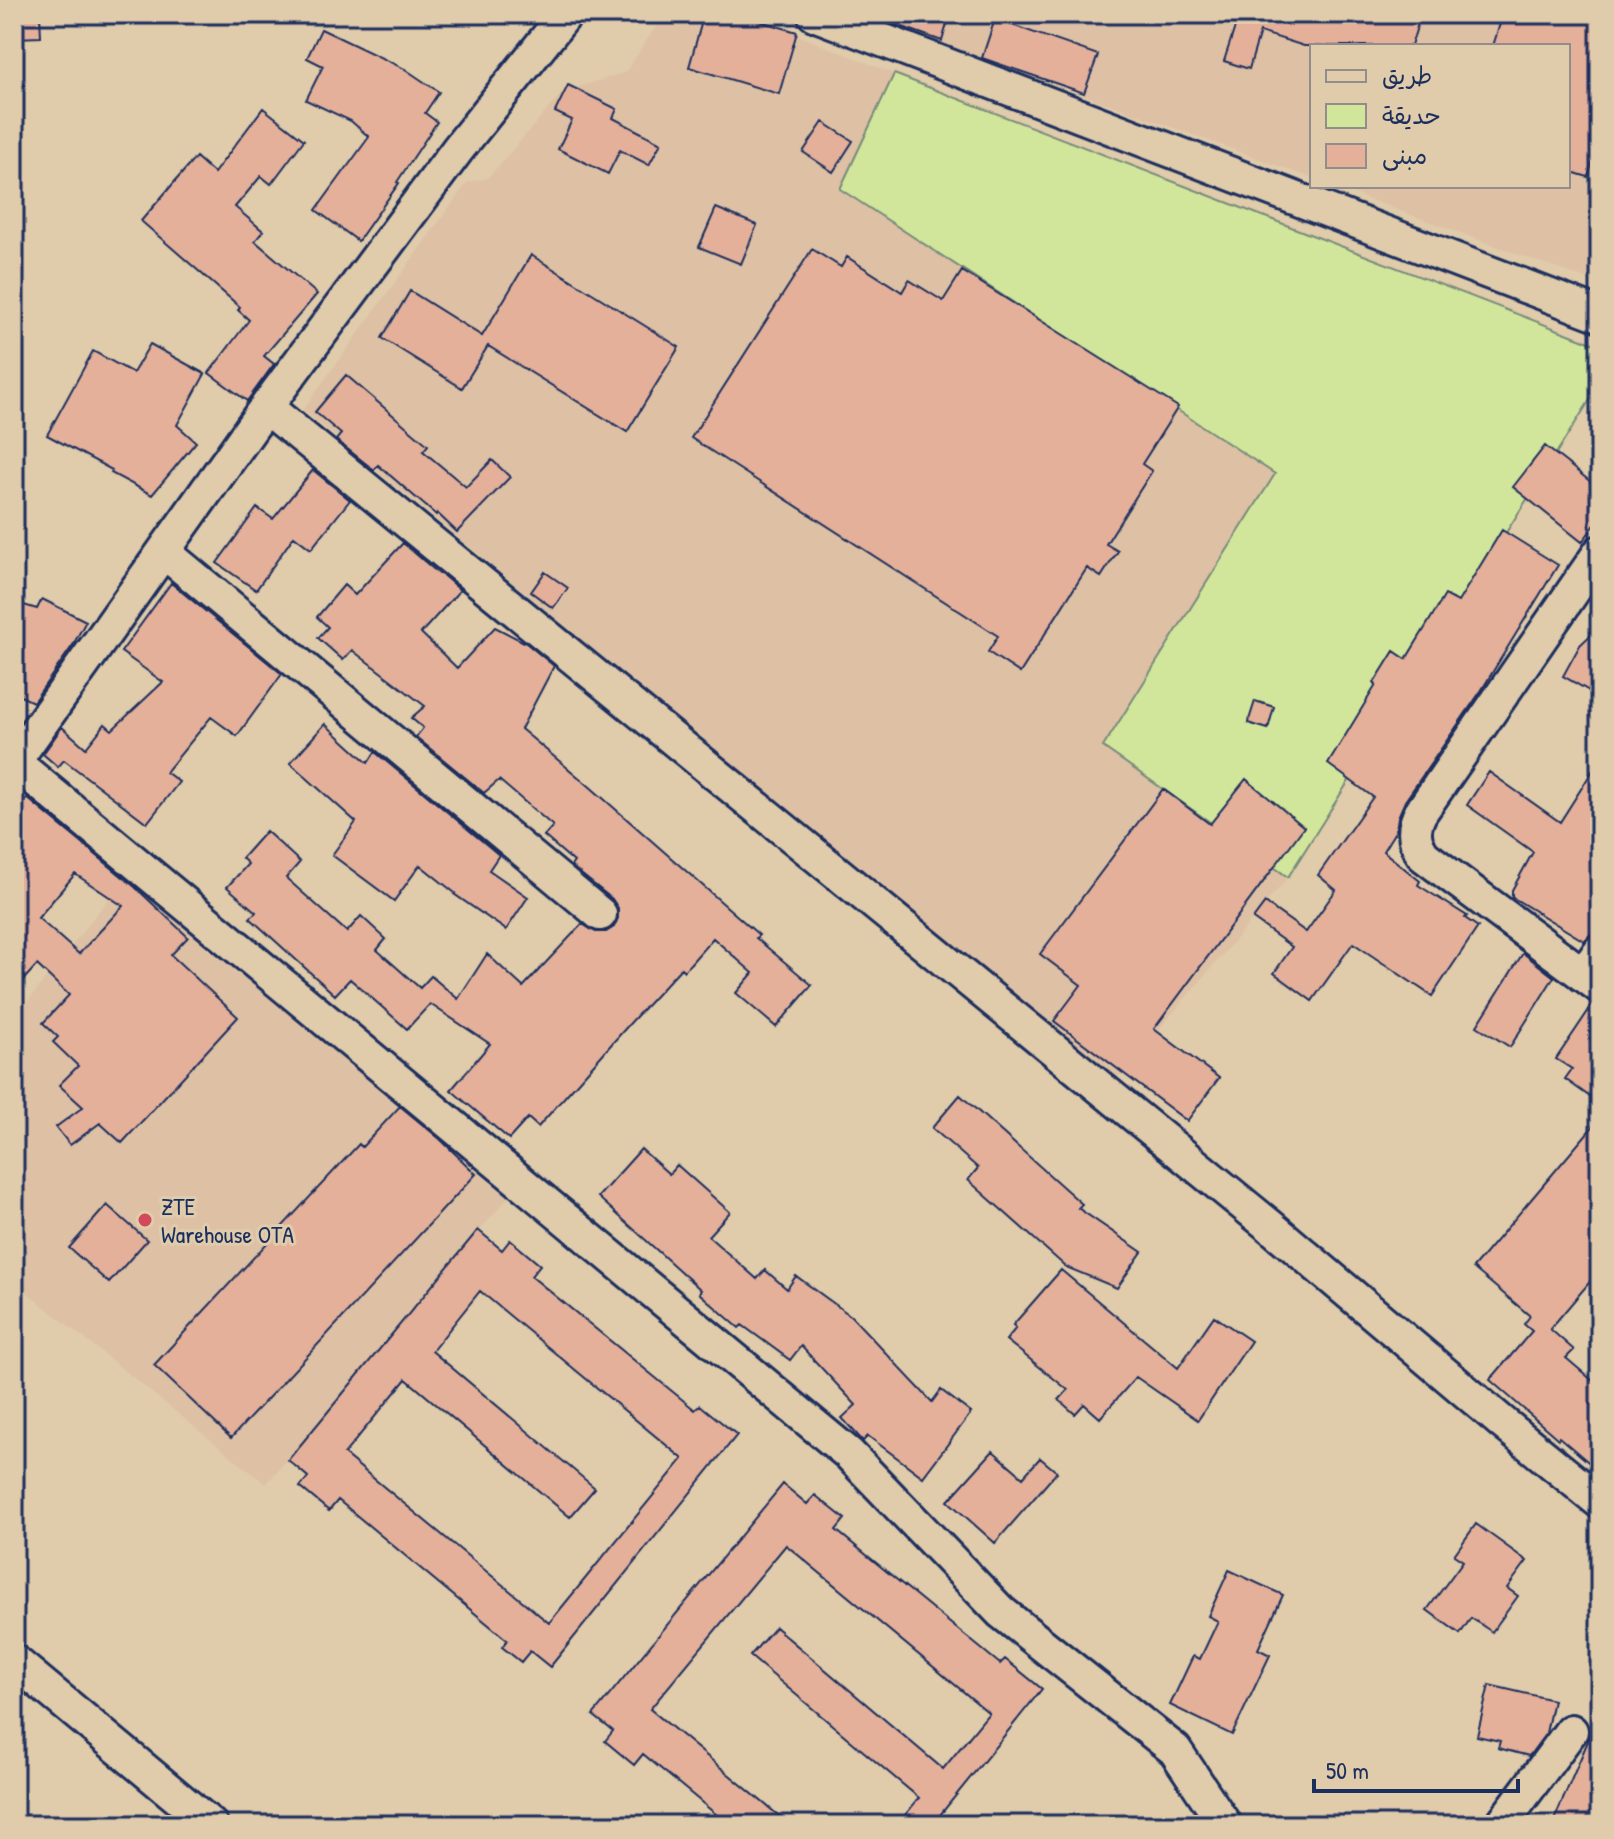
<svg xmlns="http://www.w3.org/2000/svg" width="1614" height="1839" viewBox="0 0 1614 1839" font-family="'Patrick Hand','Playpen Sans Arabic',sans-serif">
	<rect width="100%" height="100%" fill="#e0cbaa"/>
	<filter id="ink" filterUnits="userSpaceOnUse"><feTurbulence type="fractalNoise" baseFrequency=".0125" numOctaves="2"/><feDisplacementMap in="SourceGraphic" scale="16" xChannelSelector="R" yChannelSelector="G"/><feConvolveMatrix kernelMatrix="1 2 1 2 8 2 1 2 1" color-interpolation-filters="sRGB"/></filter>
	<g filter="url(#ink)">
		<path fill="#dec0a4" d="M 664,14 L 745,14 L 894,74 L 840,189 L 1275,474 L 1103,746 L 1288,877 L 1116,1080 L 303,410 L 467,183 L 488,178 L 563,92 L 626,72 Z
			M 862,14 L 1600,14 L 1600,284 L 1333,186 L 1568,186 L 1568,46 L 1312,46 L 1312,178 Z
			M 126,877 L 508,1197 L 266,1484 L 14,1282 L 14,1019 Z"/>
		<path fill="#d2e69b" stroke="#768a7c" stroke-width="2" d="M 894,74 L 1600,346 L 1600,384 L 1288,877 L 1103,747 L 1275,474 L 840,189 Z"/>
		<path fill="#e5b099" stroke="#1b2f5e" stroke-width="2" fill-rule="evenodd" d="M 14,14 L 40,14 L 41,37 L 14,38 Z
			M 704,14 L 736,14 L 797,32 L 779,94 L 689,67 Z
			M 872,14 L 950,14 L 942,41 L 872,16 Z
			M 1219,14 L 1421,14 L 1411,46 L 1304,46 L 1260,32 L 1249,69 L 1224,61 L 1236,24 L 1218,19 Z
			M 1503,14 L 1600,14 L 1600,137 L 1588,177 L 1568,171 L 1568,46 L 1493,46 Z
			M 995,19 L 1098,55 L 1084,93 L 982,58 Z
			M 321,29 L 405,69 L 439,92 L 425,113 L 437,122 L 397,182 L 399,183 L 358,241 L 316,210 L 369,137 L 351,121 L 306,100 L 323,66 L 307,58 Z
			M 568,85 L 617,109 L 613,118 L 661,143 L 649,165 L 620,150 L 608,174 L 558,149 L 572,120 L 555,112 Z
			M 263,108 L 304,140 L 271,184 L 261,176 L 235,207 L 263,231 L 255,241 L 317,294 L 264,356 L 274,364 L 247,401 L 209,373 L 249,320 L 238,310 L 240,307 L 141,221 L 196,157 L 214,173 Z
			M 823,122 L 853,141 L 833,172 L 803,152 Z
			M 716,208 L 757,225 L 741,264 L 699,247 Z
			M 812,249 L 841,267 L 847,257 L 902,292 L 909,280 L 943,301 L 962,271 L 1178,407 L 1142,464 L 1152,471 L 1106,544 L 1118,551 L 1101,577 L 1087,568 L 1020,673 L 988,652 L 998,636 L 691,438 Z
			M 531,255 L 679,347 L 627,432 L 488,346 L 462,388 L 382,338 L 410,291 L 482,336 Z
			M 150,344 L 205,374 L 177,425 L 196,442 L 152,495 L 111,473 L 112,470 L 47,435 L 93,351 L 133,373 Z
			M 346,375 L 428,445 L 423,451 L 466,487 L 492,460 L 510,477 L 457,532 L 437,513 L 436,515 L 378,465 L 374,470 L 336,440 L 341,434 L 315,412 Z
			M 1545,446 L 1600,489 L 1600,518 L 1582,542 L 1513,487 Z
			M 313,470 L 350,500 L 311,549 L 294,536 L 256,590 L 217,563 L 257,508 L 273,519 Z
			M 1502,530 L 1558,565 L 1481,691 L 1405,801 L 1398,817 L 1396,830 L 1383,851 L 1420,881 L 1418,885 L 1467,916 L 1465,918 L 1478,927 L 1432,996 L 1353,943 L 1312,1001 L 1274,973 L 1292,947 L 1253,919 L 1265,903 L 1306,932 L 1336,890 L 1318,875 L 1373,797 L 1328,764 L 1376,685 L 1374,683 L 1394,651 L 1406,659 L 1445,595 L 1458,602 Z
			M 403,543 L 439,574 L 440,573 L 460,590 L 421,633 L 457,668 L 495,627 L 526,643 L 554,666 L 521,729 L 588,785 L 759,935 L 756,938 L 812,985 L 776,1027 L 736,993 L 753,973 L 713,938 L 684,971 L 681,968 L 632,1021 L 538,1127 L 528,1118 L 509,1139 L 451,1090 L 490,1044 L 430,1004 L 407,1029 L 350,979 L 335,995 L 250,918 L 256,912 L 227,887 L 248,864 L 242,858 L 266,831 L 300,862 L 286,878 L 347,932 L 361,916 L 386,939 L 377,950 L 420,988 L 431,976 L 458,999 L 487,954 L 523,987 L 582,924 L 596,932 L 606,932 L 614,927 L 618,918 L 618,908 L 612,899 L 571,866 L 574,862 L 544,836 L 553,826 L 499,780 L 484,793 L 416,737 L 423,728 L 411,718 L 425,706 L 352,650 L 343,660 L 318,638 L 328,627 L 317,617 L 344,585 L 355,595 Z
			M 545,572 L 568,588 L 553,608 L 531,592 Z
			M 171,583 L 282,674 L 237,736 L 211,717 L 166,772 L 179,782 L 147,823 L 64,760 L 58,767 L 43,754 L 62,727 L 86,748 L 105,724 L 112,730 L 163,682 L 121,652 Z
			M 42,599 L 86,621 L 73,645 L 33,702 L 14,693 L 14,602 L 37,609 Z
			M 1600,626 L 1600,697 L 1563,676 L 1580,645 Z
			M 1255,701 L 1274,707 L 1268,729 L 1248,723 Z
			M 325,724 L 368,763 L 375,752 L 499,855 L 489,870 L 528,897 L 506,930 L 454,894 L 455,893 L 420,865 L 394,901 L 332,855 L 356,822 L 290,763 Z
			M 1600,759 L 1600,929 L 1598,933 L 1591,934 L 1584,941 L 1512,897 L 1512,890 L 1533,852 L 1467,805 L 1489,772 L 1560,822 Z
			M 1246,779 L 1304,827 L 1154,1029 L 1219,1078 L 1187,1121 L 1054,1021 L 1081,985 L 1040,954 L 1163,789 L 1210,824 Z
			M 27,798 L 135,887 L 188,937 L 171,955 L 238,1017 L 122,1143 L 100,1123 L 70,1145 L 56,1127 L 83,1107 L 59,1085 L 78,1066 L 53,1042 L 58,1037 L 43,1023 L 69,995 L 37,965 L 14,990 L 14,813 ZM 75,874 L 123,906 L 79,954 L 38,918 Z
			M 1523,953 L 1554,977 L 1510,1047 L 1477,1026 Z
			M 1593,1004 L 1600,1006 L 1600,1104 L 1565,1079 L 1572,1069 L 1556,1059 Z
			M 960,1095 L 1082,1204 L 1078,1208 L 1142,1252 L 1117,1288 L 1066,1267 L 968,1180 L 978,1168 L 932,1128 Z
			M 400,1106 L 440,1139 L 476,1174 L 231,1438 L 154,1365 L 359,1144 L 362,1147 Z
			M 1600,1118 L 1600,1270 L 1550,1329 L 1574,1350 L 1566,1358 L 1600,1387 L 1600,1472 L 1559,1437 L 1558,1439 L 1490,1380 L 1532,1331 L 1524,1324 L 1530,1316 L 1473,1268 Z
			M 641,1149 L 669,1174 L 677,1165 L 730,1212 L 708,1236 L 757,1279 L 765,1270 L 787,1289 L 796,1276 L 851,1316 L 932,1402 L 941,1390 L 971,1413 L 923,1477 L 868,1436 L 863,1441 L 861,1439 L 842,1418 L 856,1405 L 801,1346 L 790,1360 L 742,1325 L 739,1328 L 699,1293 L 701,1290 L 598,1197 Z
			M 107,1205 L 147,1240 L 109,1283 L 69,1248 Z
			M 478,1230 L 502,1250 L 510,1240 L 540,1265 L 531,1276 L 695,1410 L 700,1405 L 737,1435 L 550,1667 L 530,1651 L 521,1662 L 502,1647 L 507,1640 L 338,1500 L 329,1511 L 300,1487 L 308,1477 L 288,1460 ZM 480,1291 L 683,1459 L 549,1623 L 344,1454 L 406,1379 L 570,1517 L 595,1488 L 432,1351 Z
			M 1061,1270 L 1178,1368 L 1214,1316 L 1251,1341 L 1198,1420 L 1136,1377 L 1100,1418 L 1084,1404 L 1075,1414 L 1059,1400 L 1068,1390 L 1006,1340 L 1016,1328 L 1013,1325 Z
			M 993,1451 L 1023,1477 L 1040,1458 L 1057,1472 L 995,1543 L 948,1501 Z
			M 783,1484 L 807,1504 L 815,1495 L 845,1519 L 836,1530 L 1000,1664 L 1005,1659 L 1042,1689 L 932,1825 L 897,1825 L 919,1798 L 750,1656 L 775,1627 L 943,1769 L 989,1713 L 786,1545 L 650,1709 L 790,1825 L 729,1825 L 643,1754 L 634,1765 L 605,1741 L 613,1731 L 593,1715 Z
			M 1476,1524 L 1527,1561 L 1507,1588 L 1518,1596 L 1492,1632 L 1471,1618 L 1460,1634 L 1427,1610 L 1463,1561 L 1454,1555 Z
			M 1229,1570 L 1283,1595 L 1258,1649 L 1270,1655 L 1232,1735 L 1170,1705 L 1193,1656 L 1200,1659 L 1218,1621 L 1208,1616 Z
			M 1489,1685 L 1553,1700 L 1546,1733 L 1529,1756 L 1498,1748 L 1500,1741 L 1477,1736 Z
			M 1600,1713 L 1600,1825 L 1552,1825 Z"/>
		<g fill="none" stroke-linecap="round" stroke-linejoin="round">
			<g stroke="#1b2f5e" stroke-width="38">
				<path id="minor" d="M 814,14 L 1600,315
					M 266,407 L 1270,1226 L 1503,1423 L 1600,1502
					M 164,552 L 600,914
					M 1600,552 L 1421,812 C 1412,828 1413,841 1424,856 L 1600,987
					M 14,762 L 849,1454 L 1001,1612 L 1175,1750 L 1225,1825
					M 14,762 L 266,407 L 458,149 L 566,14
					M 1583,975 L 1600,951
					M 14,1661 L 211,1825
					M 1501,1825 L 1571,1731"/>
			</g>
			<use href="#minor" stroke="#e0cbaa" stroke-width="32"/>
		</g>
	</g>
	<circle fill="#d1495b" stroke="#e0cbaa" stroke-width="3" cx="145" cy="1220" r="8"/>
	<g text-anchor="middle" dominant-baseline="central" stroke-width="6" stroke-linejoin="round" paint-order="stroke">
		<g font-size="24" fill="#1b2f5e" stroke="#e0cbaa" text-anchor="start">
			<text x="161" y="1206">ZTE<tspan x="161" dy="28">Warehouse OTA</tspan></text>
		</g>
	</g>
	<rect width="1614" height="1839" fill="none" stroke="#e0cbaa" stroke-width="48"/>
	<rect x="24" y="24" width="1566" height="1791" fill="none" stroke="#1b2f5e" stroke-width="3" filter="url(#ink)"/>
	<rect x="1310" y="44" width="260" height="144" fill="#e0cbaa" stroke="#918d8c" stroke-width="2"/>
	<rect x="1326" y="70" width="40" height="12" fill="#e0cbaa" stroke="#918d8c" stroke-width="2"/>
	<text x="1382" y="84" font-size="24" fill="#1b2f5e">طريق</text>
	<rect x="1326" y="104" width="40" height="24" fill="#d2e69b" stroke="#918d8c" stroke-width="2"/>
	<text x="1382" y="124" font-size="24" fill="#1b2f5e">حديقة</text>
	<rect x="1326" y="144" width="40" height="24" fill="#e5b099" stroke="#918d8c" stroke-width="2"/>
	<text x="1382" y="164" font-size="24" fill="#1b2f5e">مبنى</text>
	<path d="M1314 1779v12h204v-12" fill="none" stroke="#1b2f5e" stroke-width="4"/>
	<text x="1326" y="1779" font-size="24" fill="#1b2f5e" stroke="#e0cbaa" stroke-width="6" paint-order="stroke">50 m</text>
</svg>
